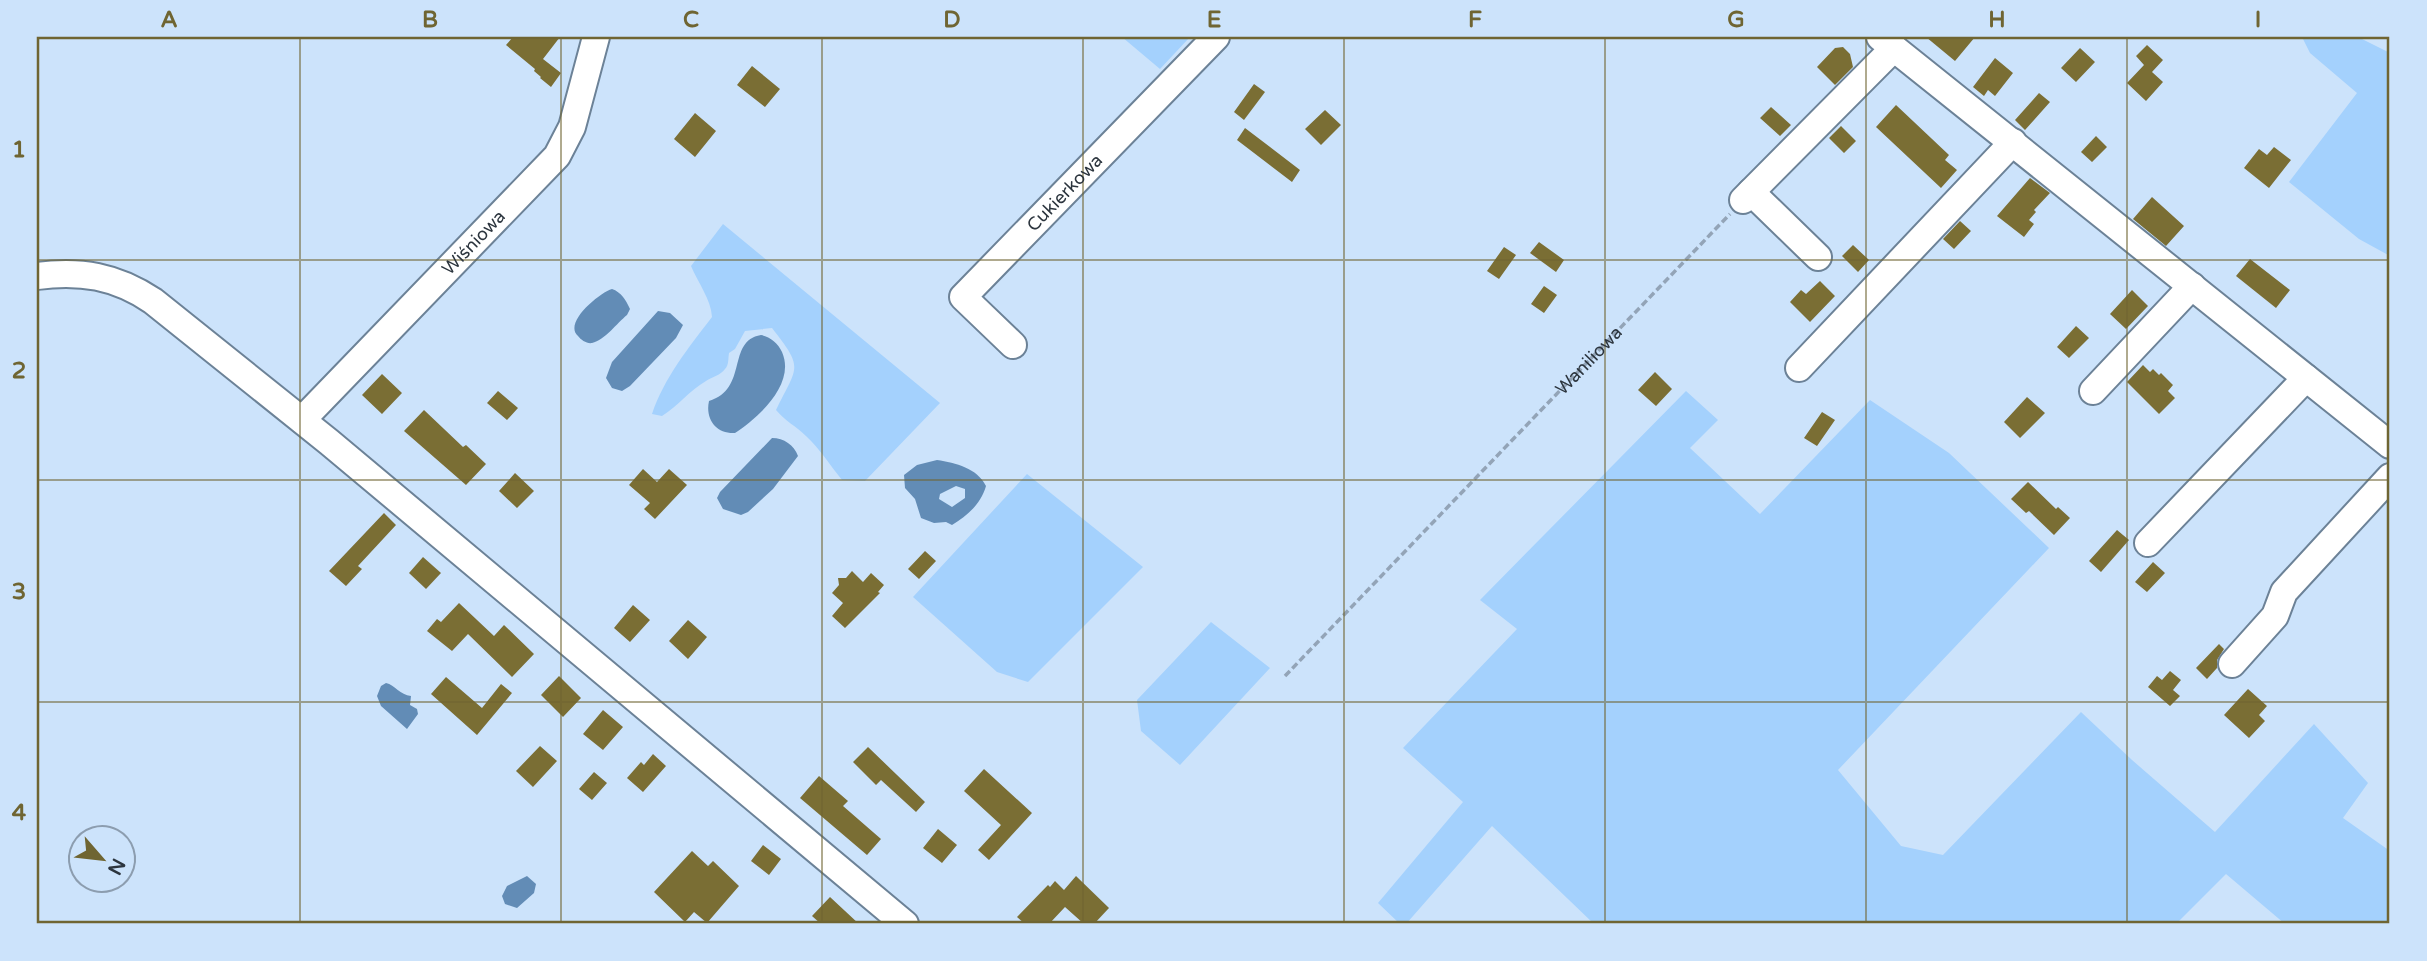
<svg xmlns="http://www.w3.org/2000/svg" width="2427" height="961" viewBox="0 0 2427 961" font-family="'Varela Round',sans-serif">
	<rect width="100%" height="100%" fill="#cce3fb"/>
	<path fill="#a4d1fd" d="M 1122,37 L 1190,37 L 1160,69 Z
		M 2302,37 L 2358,37 L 2390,53 L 2390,256 L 2359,239 L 2289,182 L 2357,93 L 2310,53 Z
		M 723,224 L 940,403 L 865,481 L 842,480 C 830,465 820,449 806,436 C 796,426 785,421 776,410 C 798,365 804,369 772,328 L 745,331 L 735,349 L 729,353 C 728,359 729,365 725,369 C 721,375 712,377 706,381 C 689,391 678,406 662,416 L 652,414 C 664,378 689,347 712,317 C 711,299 698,283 691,266 Z
		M 1686,391 L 1718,420 L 1690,448 L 1760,514 L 1870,400 L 1949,453 L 2049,548 L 1838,770 L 1901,846 L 1943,855 L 2081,712 L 2132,760 L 2215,832 L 2314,724 L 2368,783 L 2343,818 L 2390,851 L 2390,924 L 2285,924 L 2226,874 L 2176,924 L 1594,924 L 1492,826 L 1406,924 L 1400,924 L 1378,903 L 1463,802 L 1403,748 L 1517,629 L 1480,600 Z
		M 1027,474 L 1143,567 L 1028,682 L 997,672 L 913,597 Z
		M 1211,622 L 1270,668 L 1180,765 L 1141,731 L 1137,700 Z"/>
	<path fill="#628cb6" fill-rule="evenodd" d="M 612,289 C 621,292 626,300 630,309 L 627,315 C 617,323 605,340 592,343 C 587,344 581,340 578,336 C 563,323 599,293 612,289 Z
		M 658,311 L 670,313 L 683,325 L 676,338 L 630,386 L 622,391 L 612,388 L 606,378 L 612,362 Z
		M 761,335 C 770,337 778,343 782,352 C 796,384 759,417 735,433 C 716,434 705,419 709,401 C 749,389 726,341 761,335 Z
		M 772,438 C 784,438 794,445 798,456 L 773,489 L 748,512 L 741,515 L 723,509 L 717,498 L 720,492 Z
		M 937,460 C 956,463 977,468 986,486 C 981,504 967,516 952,525 L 946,522 L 934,523 L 921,518 L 915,499 L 905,488 L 904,475 L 917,465 ZM 956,486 L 965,489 L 965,498 L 952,507 L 939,499 L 940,494 Z
		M 386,683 C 395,685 400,695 411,696 L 410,705 L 417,709 L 418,714 L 407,729 L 381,706 L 377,696 L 381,686 Z
		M 527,876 L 536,884 L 534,893 L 517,908 L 505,904 L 502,896 L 507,886 Z"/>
	<path fill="#7a6e34" d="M 513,37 L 560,37 L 543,59 L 561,73 L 551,87 L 540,78 L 541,77 L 534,71 L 535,69 L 506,45 Z
		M 1926,37 L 1975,37 L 1955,61 Z
		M 2147,45 L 2163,60 L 2152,72 L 2163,82 L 2146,101 L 2127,83 L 2144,65 L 2136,56 Z
		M 1843,47 L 1850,54 L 1853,67 L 1835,85 L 1817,67 L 1835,48 Z
		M 2080,48 L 2095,62 L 2076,82 L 2061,68 Z
		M 1995,58 L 2013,73 L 1995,96 L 1988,90 L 1984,96 L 1973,87 Z
		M 752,66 L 780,89 L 765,107 L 737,85 Z
		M 1254,84 L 1265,92 L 1244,120 L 1234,112 Z
		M 2039,93 L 2050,102 L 2025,130 L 2015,120 Z
		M 1896,105 L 1949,155 L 1945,160 L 1957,170 L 1941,188 L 1876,127 Z
		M 1771,107 L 1791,125 L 1780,136 L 1760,118 Z
		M 1325,110 L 1341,125 L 1321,145 L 1305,129 Z
		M 695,113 L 716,131 L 695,157 L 674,139 Z
		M 1841,126 L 1856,141 L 1844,153 L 1829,138 Z
		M 1245,128 L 1300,170 L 1292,182 L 1237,140 Z
		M 2096,136 L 2107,147 L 2092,162 L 2081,152 Z
		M 2274,147 L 2291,160 L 2269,188 L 2244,168 L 2259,149 L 2267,155 Z
		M 2030,178 L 2050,193 L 2034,210 L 2036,212 L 2029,220 L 2034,224 L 2024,237 L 1997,216 Z
		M 2152,197 L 2184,226 L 2166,246 L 2133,219 Z
		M 1960,221 L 1971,231 L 1954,249 L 1943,239 Z
		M 1539,242 L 1564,260 L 1556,272 L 1530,253 Z
		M 1853,245 L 1869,260 L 1858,272 L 1842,256 Z
		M 1504,247 L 1516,255 L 1499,279 L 1487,271 Z
		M 2250,259 L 2290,290 L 2276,308 L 2236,276 Z
		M 1820,281 L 1835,296 L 1810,322 L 1790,302 L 1801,290 L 1806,294 Z
		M 1544,286 L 1557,295 L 1544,313 L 1531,304 Z
		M 2132,290 L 2148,306 L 2126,329 L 2110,314 Z
		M 2076,326 L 2089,338 L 2069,358 L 2057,347 Z
		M 2143,365 L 2150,372 L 2153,369 L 2159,375 L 2161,373 L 2173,385 L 2168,391 L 2175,398 L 2159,414 L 2127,382 Z
		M 1655,372 L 1672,389 L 1656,406 L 1638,390 Z
		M 382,374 L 402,393 L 382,414 L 362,395 Z
		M 498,391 L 518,408 L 507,420 L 487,403 Z
		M 2027,397 L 2045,413 L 2020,438 L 2004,422 Z
		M 424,410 L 463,447 L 466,445 L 486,464 L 466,485 L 404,431 Z
		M 1822,412 L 1835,420 L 1817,446 L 1804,438 Z
		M 643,469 L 657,482 L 669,469 L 687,485 L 655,519 L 644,509 L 650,503 L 629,485 Z
		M 515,473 L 534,491 L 517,508 L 499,491 Z
		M 2028,482 L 2056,509 L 2058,507 L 2070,518 L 2054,535 L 2029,511 L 2026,513 L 2011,499 Z
		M 384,513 L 396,525 L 358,566 L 362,569 L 346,586 L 329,571 Z
		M 2117,530 L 2129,540 L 2101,572 L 2089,561 Z
		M 925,551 L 936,561 L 919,579 L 908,569 Z
		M 423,557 L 441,573 L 426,589 L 409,573 Z
		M 2153,562 L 2165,573 L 2147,592 L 2135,582 Z
		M 852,571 L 863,582 L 871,573 L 884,585 L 878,592 L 880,593 L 845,628 L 832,616 L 843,603 L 832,593 L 839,585 L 838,578 L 846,578 Z
		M 459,603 L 494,636 L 504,625 L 534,654 L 512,677 L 468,634 L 452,651 L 427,631 L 437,619 L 441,622 Z
		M 633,605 L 650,620 L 630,642 L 614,628 Z
		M 688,620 L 707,637 L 688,659 L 669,641 Z
		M 2219,644 L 2224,649 L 2217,660 L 2217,668 L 2207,679 L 2196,668 Z
		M 2170,671 L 2181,680 L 2173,690 L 2180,696 L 2170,706 L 2148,687 L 2157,676 L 2162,680 Z
		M 559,676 L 581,698 L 563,717 L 541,695 Z
		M 446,677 L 482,708 L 501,684 L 512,693 L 477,735 L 431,694 Z
		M 2248,689 L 2267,706 L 2259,715 L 2265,721 L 2249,738 L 2224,715 Z
		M 603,710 L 623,727 L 603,750 L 583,734 Z
		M 540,746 L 557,761 L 533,787 L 516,771 Z
		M 868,747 L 925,802 L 916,812 L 881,780 L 876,785 L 853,762 Z
		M 653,754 L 666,766 L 643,792 L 627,778 L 641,762 L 644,765 Z
		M 984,769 L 1032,813 L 989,860 L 978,850 L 1001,825 L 964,791 Z
		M 594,772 L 607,783 L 592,800 L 579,789 Z
		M 819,776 L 848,801 L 843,806 L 881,839 L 867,855 L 800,798 Z
		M 938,829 L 957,845 L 942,863 L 923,848 Z
		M 763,845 L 781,859 L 769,875 L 751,861 Z
		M 692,851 L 708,866 L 713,861 L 739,886 L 707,923 L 694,912 L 685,922 L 654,892 Z
		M 1076,876 L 1109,908 L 1094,924 L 1084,924 L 1065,907 L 1049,924 L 1025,924 L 1017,917 L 1048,885 L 1050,887 L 1055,881 L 1064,890 Z
		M 830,897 L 859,924 L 821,924 L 812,916 Z"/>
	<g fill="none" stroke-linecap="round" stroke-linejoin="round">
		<g stroke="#6c8297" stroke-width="30">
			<g id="minor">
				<path d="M 1880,37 L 2390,445"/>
				<path d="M 1751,192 L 1818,257"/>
				<path d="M 1743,200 L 1894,48"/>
				<path d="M 37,276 C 80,270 116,276 153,301 L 329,442 L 905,924"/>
				<path id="s2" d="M 1013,345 L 963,297 L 1216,37"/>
				<path d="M 1799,368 L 2013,142"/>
				<path d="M 2093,391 L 2192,286"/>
				<path id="s3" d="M 302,420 L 557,156 L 572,127 L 596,37"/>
				<path d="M 2148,543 L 2306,378"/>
				<path d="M 2232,664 L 2275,616 L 2284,592 L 2390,477"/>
			</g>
		</g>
		<path stroke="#93a4b7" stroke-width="3.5" stroke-dasharray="7 3.5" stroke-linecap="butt" id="s1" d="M 1285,676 L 1730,214"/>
		<use href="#minor" stroke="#fff" stroke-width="26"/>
	</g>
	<path fill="none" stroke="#6f6532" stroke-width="2" stroke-opacity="0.55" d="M 300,37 L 300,924M 561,37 L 561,924M 822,37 L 822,924M 1083,37 L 1083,924M 1344,37 L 1344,924M 1605,37 L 1605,924M 1866,37 L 1866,924M 2127,37 L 2127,924M 37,260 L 2390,260M 37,480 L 2390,480M 37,702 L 2390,702"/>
	<g text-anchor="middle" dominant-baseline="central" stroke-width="7" stroke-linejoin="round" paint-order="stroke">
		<g font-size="18" fill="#2c353e" stroke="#cce3fb">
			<text stroke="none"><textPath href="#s2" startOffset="215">Cukierkowa</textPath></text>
			<text stroke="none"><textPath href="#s3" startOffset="247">Wiśniowa</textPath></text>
			<text stroke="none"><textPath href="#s1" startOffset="438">Waniliowa</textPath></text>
		</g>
	</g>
	<rect width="2427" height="961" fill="none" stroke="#cce3fb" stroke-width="77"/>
	<g transform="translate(102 859) rotate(118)"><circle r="33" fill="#cce3fb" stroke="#8c9daf" stroke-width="2"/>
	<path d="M0-5L12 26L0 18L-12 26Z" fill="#6f6532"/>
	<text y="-10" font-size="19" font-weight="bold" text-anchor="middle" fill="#2c353e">N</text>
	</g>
	<rect x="38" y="38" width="2350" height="884" fill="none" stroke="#6f6532" stroke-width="2.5"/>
	<g font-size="23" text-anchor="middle" font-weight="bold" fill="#6f6532">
		<text x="169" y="27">A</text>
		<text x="430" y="27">B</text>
		<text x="691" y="27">C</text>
		<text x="952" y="27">D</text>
		<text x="1214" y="27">E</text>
		<text x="1475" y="27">F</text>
		<text x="1736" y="27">G</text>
		<text x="1997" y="27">H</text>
		<text x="2258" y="27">I</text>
		<text x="19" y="157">1</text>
		<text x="19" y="378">2</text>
		<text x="19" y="599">3</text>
		<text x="19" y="820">4</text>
	</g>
</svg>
